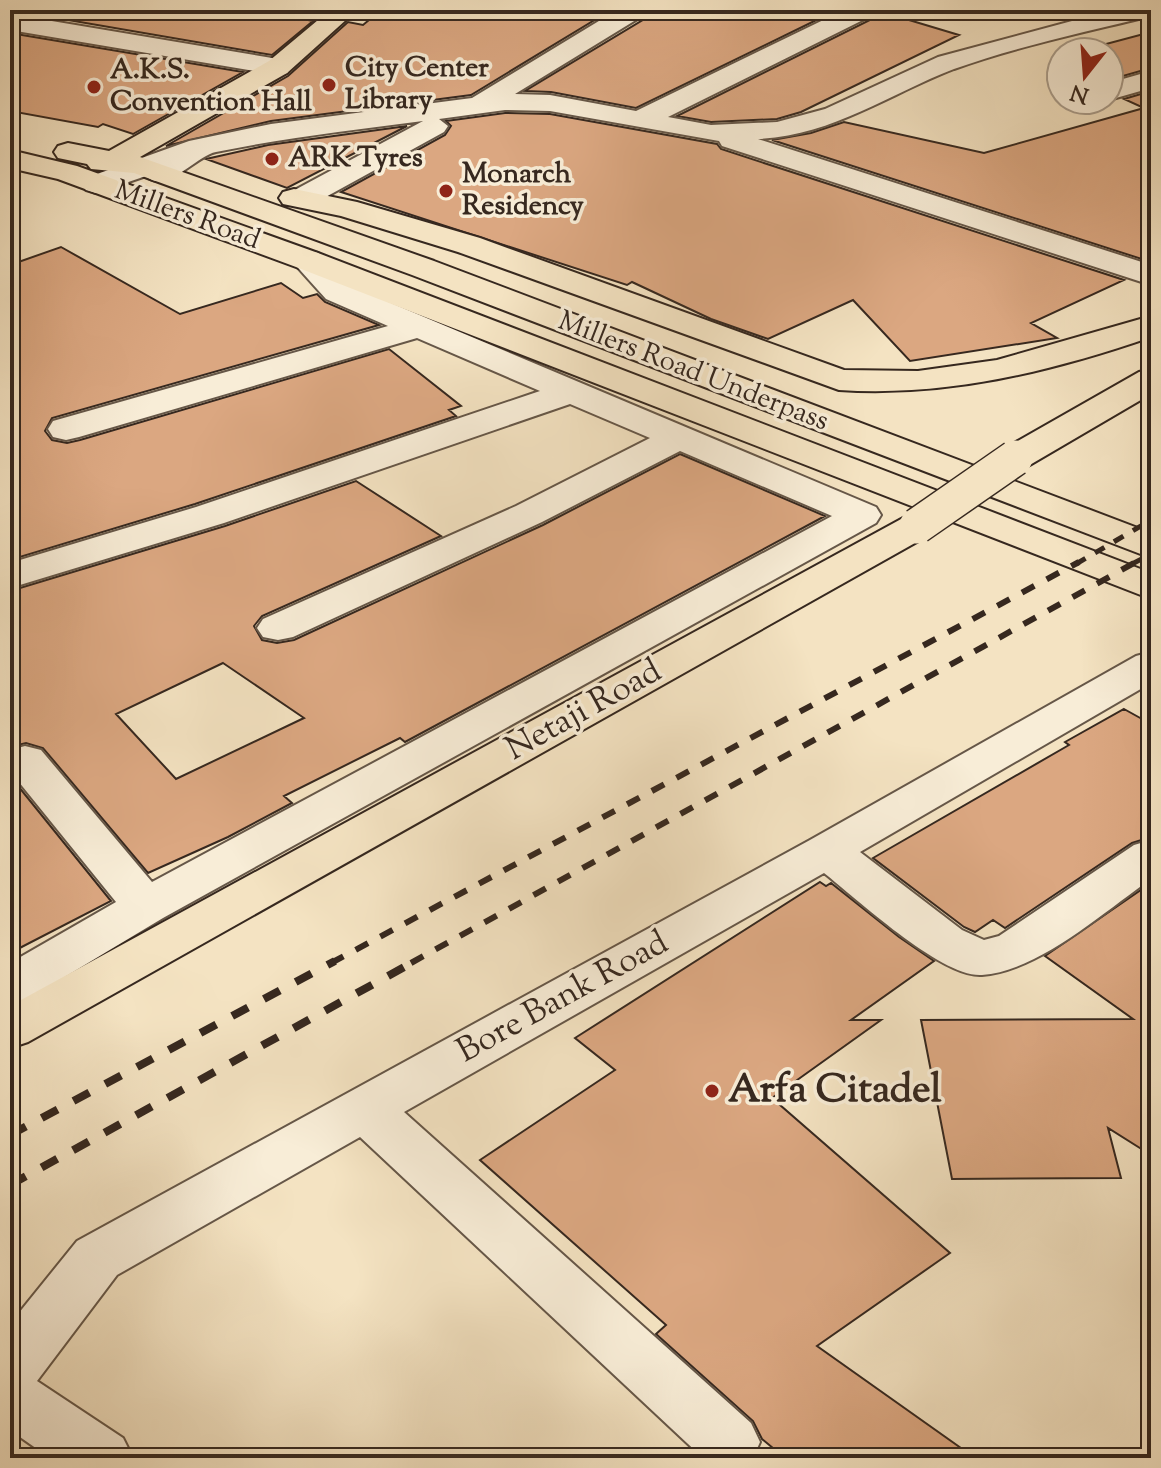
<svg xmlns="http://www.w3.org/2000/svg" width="1161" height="1468" viewBox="0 0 1161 1468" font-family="'Sorts Mill Goudy',serif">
	<rect width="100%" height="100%" fill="#f4e3c2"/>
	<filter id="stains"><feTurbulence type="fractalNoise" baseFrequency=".0025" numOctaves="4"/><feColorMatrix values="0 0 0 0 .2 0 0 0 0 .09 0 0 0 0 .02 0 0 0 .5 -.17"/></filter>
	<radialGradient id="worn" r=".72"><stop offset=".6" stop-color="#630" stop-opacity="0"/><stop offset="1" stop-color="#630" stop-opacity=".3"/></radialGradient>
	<path fill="#dba781" stroke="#36281f" stroke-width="2" fill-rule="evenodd" d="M 10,10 L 259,10 L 313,21 L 272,55 Z
		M 381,10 L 611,10 L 471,95 L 271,121 L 166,146 L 288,76 L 348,22 L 363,25 Z
		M 650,10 L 837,10 L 636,108 L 551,92 L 525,91 L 646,18 Z
		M 879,11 L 959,35 L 801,112 L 777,119 L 711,122 L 677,116 L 874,18 Z
		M 1151,32 L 1151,68 L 1109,80 L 1109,52 L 1076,52 Z
		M 10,33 L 243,72 L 133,134 L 103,124 L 98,127 L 10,111 Z
		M 1151,91 L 1151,262 L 772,140 L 811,133 L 844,122 L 984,153 L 1144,108 L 1124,99 Z
		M 505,113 L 550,114 L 717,144 L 721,149 L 1124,280 L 1031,323 L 1057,338 L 910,361 L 853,300 L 768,339 L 711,319 L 632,282 L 627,285 L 341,192 L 445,135 L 451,126 L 446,121 Z
		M 407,126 L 287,188 L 206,159 L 268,145 Z
		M 61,247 L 180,314 L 281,283 L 303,298 L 317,294 L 325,302 L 379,325 L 52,418 L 45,431 L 52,440 L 67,443 L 80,440 L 389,349 L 461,406 L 449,410 L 456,416 L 195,504 L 10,560 L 10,265 Z
		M 680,454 L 825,516 L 405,742 L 400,738 L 284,796 L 292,803 L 228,837 L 148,873 L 43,748 L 26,743 L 10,747 L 10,591 L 225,526 L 356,481 L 441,536 L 262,616 L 254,626 L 262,640 L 277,643 L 294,640 L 543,525 ZM 223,663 L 304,718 L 176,779 L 116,714 Z
		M 1124,709 L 1151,724 L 1151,837 L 1132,843 L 1005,928 L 993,920 L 975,932 L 964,927 L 873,858 L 1069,745 L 1065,742 Z
		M 10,776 L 111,901 L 10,953 Z
		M 820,882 L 826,886 L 831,883 L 899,937 L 934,961 L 851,1020 L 881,1020 L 772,1098 L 950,1253 L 817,1346 L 975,1458 L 785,1458 L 762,1439 L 753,1421 L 656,1334 L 666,1325 L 480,1160 L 615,1070 L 575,1038 Z
		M 1151,883 L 1151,1155 L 1108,1128 L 1121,1178 L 952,1179 L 921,1020 L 1133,1019 L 1045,956 Z"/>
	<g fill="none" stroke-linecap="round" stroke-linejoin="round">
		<g stroke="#665748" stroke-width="4">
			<path id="minor" d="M 299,10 L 351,10 L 353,13 L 350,18 C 335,22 317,19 302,15 Z
				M 617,10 L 647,10 L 644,15 L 515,94 L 550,95 L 636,111 L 844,10 L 876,10 L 873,15 L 668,117 L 711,125 L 777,122 L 825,109 L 938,57 L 1113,10 L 1151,10 L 1151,16 C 1086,32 1018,46 954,69 C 889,94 831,136 758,139 L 1151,265 L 1151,285 L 722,146 L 719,141 L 550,111 L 505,110 L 439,119 L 448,126 L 444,132 L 313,204 L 302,207 L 291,204 L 287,198 L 291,192 L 423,121 C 353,130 284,138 216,152 C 195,156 167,195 146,176 L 96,193 L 86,190 L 81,184 L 86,178 L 189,141 L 271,124 L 472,98 Z
				M 10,14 L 278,59 L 287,61 L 291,67 L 287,73 L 278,75 L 10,30 Z
				M 1151,71 L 1151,88 L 1109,100 L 1109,83 Z
				M 307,251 L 318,253 L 348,285 L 876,507 L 881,515 L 876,523 L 163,918 L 28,999 L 10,1004 L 10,963 L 116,902 L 10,771 L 10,750 L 25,746 L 41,750 L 152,882 L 832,516 L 680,451 L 542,522 L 293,637 L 278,640 L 263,637 L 257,628 L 263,619 L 516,506 L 650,438 L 570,404 L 224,523 L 10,588 L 10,563 L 196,507 L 540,391 L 417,338 L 79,437 L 66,440 L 53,437 L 48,429 L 53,421 L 388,326 L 326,299 L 291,260 L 296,253 Z
				M 1151,652 L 1151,683 L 860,852 L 962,930 L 984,940 L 999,936 L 1134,845 L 1151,840 L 1151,879 C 1105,911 1039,971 982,975 C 942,978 857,899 824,873 L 404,1112 L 751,1423 L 760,1442 L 753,1458 L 703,1458 L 360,1137 L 117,1275 L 37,1381 L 123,1438 L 133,1458 L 50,1458 L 10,1430 L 10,1324 L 77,1241 L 810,840 L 1136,656 Z"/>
		</g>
		<g stroke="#36281f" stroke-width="4">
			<path id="major" d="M 330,10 L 357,10 L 287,73 L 140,157 L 434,261 L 1151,533 L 1151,558 L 412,275 L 134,173 L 91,169 L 87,164 L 58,158 L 54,152 L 58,146 L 68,143 L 109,151 L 269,61 Z
				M 10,150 L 77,166 L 318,253 L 1151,573 L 1151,599 L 296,267 L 58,179 L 10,168 Z
				M 294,189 L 357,202 L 480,238 L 844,370 L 918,371 L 997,360 L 1151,316 L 1151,337 C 1049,372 947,397 839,390 L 458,252 L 341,216 L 283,204 L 279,198 L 283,192 Z
				M 1151,369 L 1151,394 L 1028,466 L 1015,469 L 1002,466 L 997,458 L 1002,450 L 1139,372 Z
				M 917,514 L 931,518 L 936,526 L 931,534 L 28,1042 L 10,1048 L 10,1006 L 903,518 Z"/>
		</g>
		<use href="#minor" fill="#f8edd7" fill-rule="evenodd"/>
		<use href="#major" fill="#f4e3c2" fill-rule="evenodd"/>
		<path stroke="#36281f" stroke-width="5" stroke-dasharray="11 11" stroke-linecap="butt" d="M 1076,564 L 1151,520
			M 1132,564 L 1151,554"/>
		<path stroke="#36281f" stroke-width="6" stroke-dasharray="14 14" stroke-linecap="butt" d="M 331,963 L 1079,562
			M 411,963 L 1136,562"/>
		<path stroke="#36281f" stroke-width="8" stroke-dasharray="18 18" stroke-linecap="butt" d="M 10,1135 L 335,961
			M 10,1185 L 415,961"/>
		<g stroke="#36281f" stroke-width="38" stroke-linecap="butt">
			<path id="major-bridge" d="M 917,526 L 1015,458"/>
		</g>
		<use href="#major-bridge" stroke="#f4e3c2" stroke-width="35"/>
	</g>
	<g fill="#8f2418" stroke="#f8edd7" stroke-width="3">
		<circle cx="329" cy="85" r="8"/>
		<circle cx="94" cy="87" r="8"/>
		<circle cx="272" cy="159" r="8"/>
		<circle cx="446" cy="191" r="8"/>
		<circle cx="712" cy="1091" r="8"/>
	</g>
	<g text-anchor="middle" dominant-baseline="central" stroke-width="7" stroke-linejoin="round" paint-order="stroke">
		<g font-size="28" font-weight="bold" fill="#36281f" stroke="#f8edd7" text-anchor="start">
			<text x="345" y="69">City Center<tspan x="345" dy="32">Library</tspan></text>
			<text x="110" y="71">A.K.S.<tspan x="110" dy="32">Convention Hall</tspan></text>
			<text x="288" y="159">ARK Tyres</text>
			<text x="462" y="175">Monarch<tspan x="462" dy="32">Residency</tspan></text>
		</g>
		<g font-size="28" fill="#36281f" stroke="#f8edd7">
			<text transform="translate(187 216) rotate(20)">Millers Road</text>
			<text transform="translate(693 372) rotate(21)">Millers Road Underpass</text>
		</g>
		<g font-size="34" fill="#36281f" stroke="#f8edd7">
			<text transform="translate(584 711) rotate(-29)">Netaji Road</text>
			<text transform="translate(563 998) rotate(-29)">Bore Bank Road</text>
		</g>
		<g font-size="40" font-weight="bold" fill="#36281f" stroke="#f8edd7" text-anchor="start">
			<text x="728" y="1091">Arfa Citadel</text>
		</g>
	</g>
	<rect width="1161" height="1468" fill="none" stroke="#f4e3c2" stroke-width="40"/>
	<rect x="12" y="12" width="1137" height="1444" fill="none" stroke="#36281f" stroke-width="4"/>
	<rect x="20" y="20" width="1121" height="1428" fill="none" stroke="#36281f" stroke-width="2"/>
	<g transform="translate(1085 76) rotate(197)"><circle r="38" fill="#f8edd7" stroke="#aa9e8d" stroke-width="2"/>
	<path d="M0-6L14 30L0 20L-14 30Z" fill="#8f2418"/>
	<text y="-12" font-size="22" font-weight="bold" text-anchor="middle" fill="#36281f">N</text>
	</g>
	<rect width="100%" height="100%" filter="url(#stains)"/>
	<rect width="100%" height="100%" fill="url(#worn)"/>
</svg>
